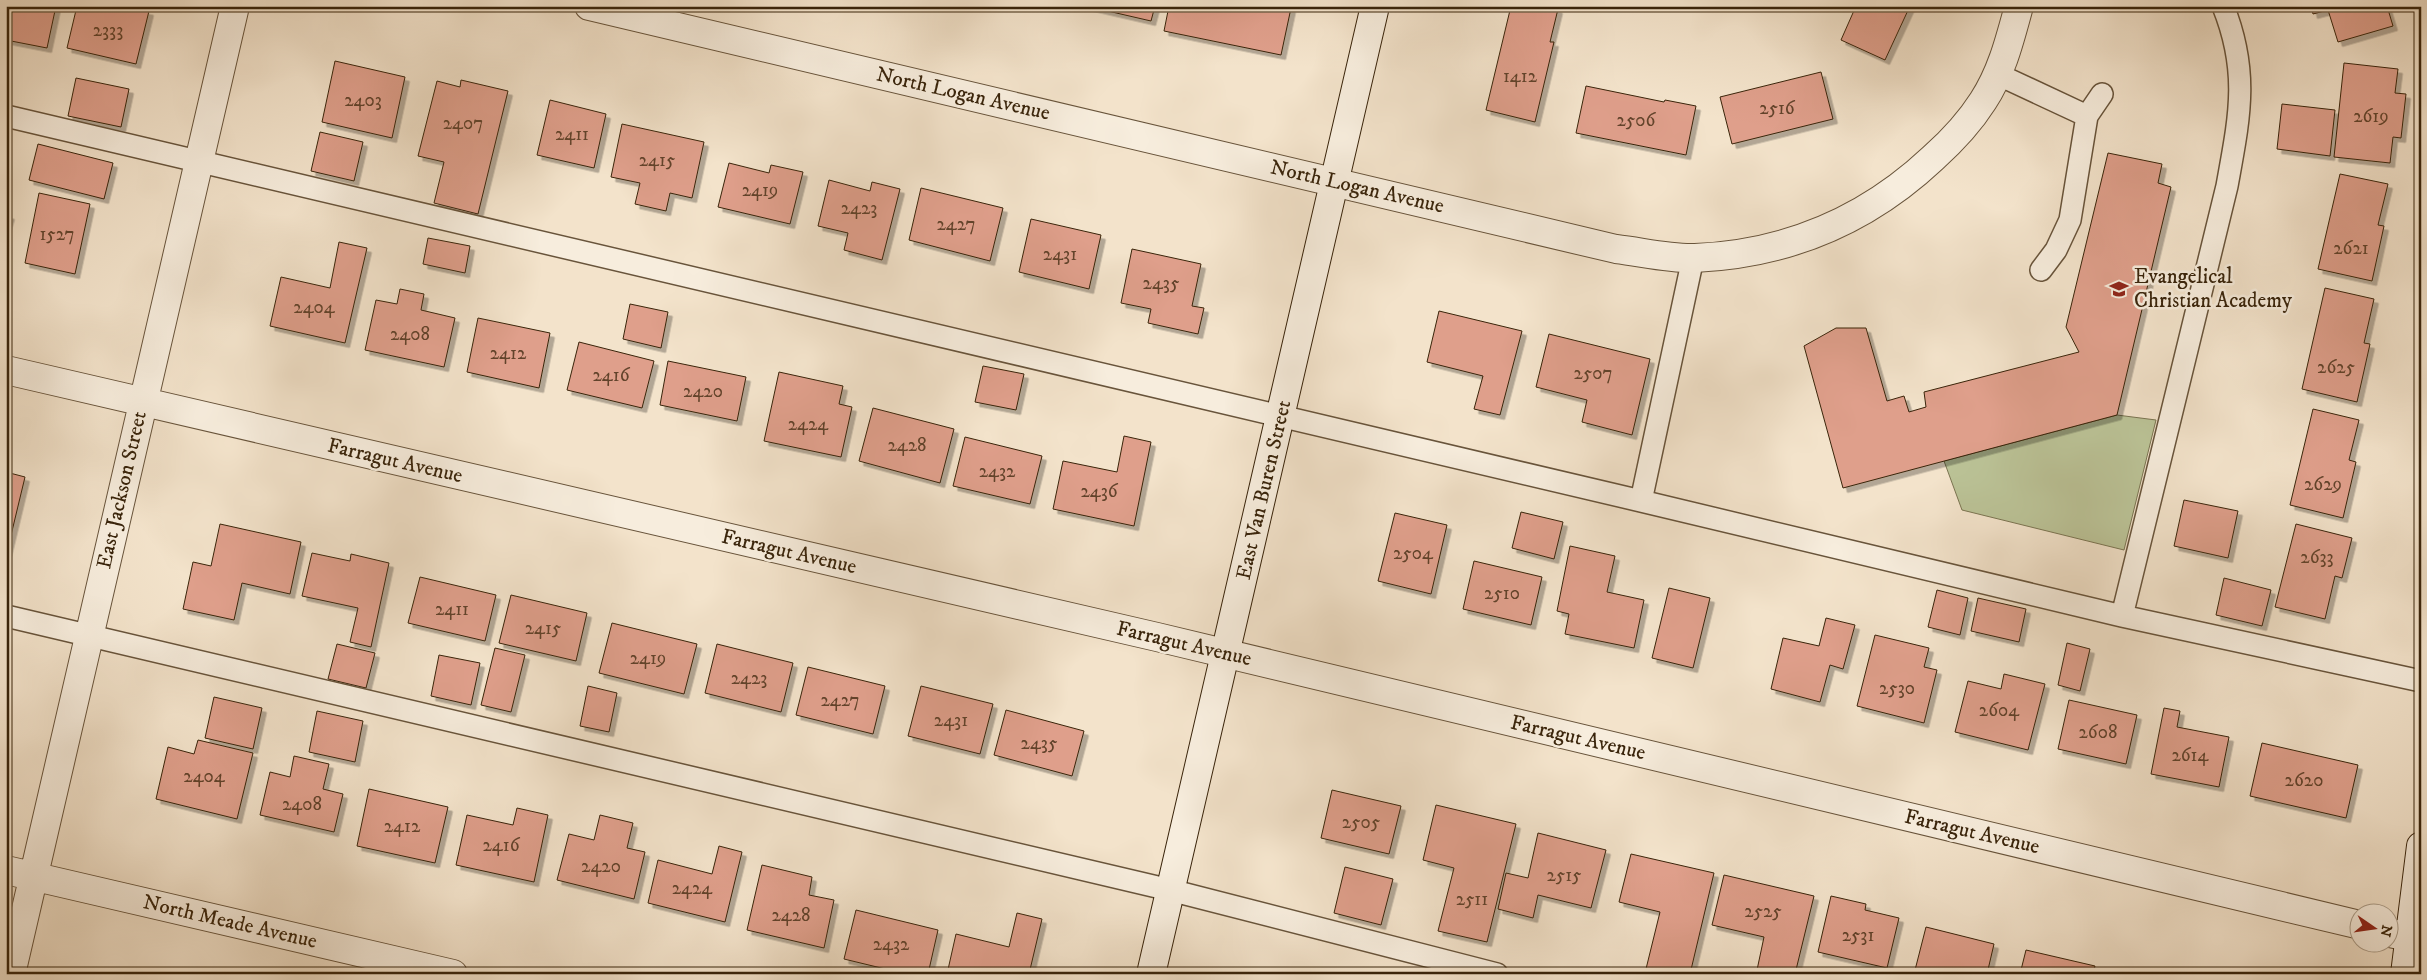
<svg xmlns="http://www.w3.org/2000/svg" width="2427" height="980" viewBox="0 0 2427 980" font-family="'IM FELL DW Pica',serif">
	<defs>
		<filter id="shadow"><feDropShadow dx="4.5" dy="4.5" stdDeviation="0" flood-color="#0004"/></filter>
	</defs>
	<rect width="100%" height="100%" fill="#f3e3cb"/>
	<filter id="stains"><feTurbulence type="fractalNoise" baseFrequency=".004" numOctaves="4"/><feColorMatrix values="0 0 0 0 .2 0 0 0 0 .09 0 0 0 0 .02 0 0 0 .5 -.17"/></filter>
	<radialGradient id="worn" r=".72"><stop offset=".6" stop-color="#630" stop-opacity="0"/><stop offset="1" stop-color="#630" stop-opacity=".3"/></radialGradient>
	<path fill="#bbc397" stroke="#7a7451" d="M 2117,415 L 2156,420 L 2124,550 L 1962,510 L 1944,461 Z"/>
	<path fill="#df9f8b" stroke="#39240b" filter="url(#shadow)" d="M 6,6 L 56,6 L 47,48 L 6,40 Z
		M 77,6 L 127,6 L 149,11 L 136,64 L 67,48 Z
		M 1086,6 L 1155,6 L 1151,21 Z
		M 1169,6 L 1291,8 L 1281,55 L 1164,31 Z
		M 1511,6 L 1548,6 L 1558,9 L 1550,42 L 1554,42 L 1535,122 L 1486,110 Z
		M 1856,6 L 1910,6 L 1885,60 L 1841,40 Z
		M 2311,6 L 2387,6 L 2393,26 L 2338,42 L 2328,10 L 2313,14 Z
		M 335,61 L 405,77 L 392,138 L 322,122 Z
		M 2344,63 L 2398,69 L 2395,93 L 2406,94 L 2401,138 L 2393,137 L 2390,163 L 2334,157 Z
		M 1821,72 L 1833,119 L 1732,144 L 1720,97 Z
		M 76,78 L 129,89 L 121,127 L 68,116 Z
		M 461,80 L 508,91 L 478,214 L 434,203 L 444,162 L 418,156 L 437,81 L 460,87 Z
		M 1586,86 L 1664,102 L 1665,100 L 1696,106 L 1686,155 L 1576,133 Z
		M 550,100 L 606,114 L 594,168 L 537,155 Z
		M 2282,104 L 2335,110 L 2330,156 L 2277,149 Z
		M 622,124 L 704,142 L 692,198 L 670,193 L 666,211 L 635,204 L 640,183 L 611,177 Z
		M 320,132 L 363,142 L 354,181 L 311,171 Z
		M 38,144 L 113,163 L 104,199 L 29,180 Z
		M 2108,153 L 2162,164 L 2158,183 L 2171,187 L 2117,415 L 1843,488 L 1804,346 L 1836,328 L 1866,328 L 1887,401 L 1904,396 L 1909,412 L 1926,407 L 1924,392 L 2079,352 L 2066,327 Z
		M 729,163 L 769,173 L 771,165 L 803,172 L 790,224 L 718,207 Z
		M 2340,174 L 2388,184 L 2378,225 L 2384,226 L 2372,281 L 2318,269 Z
		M 829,180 L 870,191 L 872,182 L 900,189 L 882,260 L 844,250 L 848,233 L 818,226 Z
		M 921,188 L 1003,208 L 990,261 L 909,240 Z
		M 39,193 L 90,204 L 75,274 L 25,263 Z
		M 6,214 L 10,215 L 6,228 Z
		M 1031,219 L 1101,235 L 1089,289 L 1019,272 Z
		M 428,238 L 470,246 L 465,273 L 423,264 Z
		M 339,242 L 367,248 L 345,343 L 270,326 L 281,277 L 330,288 Z
		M 1132,249 L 1201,264 L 1192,306 L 1204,308 L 1198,334 L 1148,323 L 1151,309 L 1121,303 Z
		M 2325,288 L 2374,299 L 2364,343 L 2370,344 L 2357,402 L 2302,389 Z
		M 400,289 L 424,294 L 421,310 L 455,318 L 444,367 L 365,350 L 376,300 L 397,304 Z
		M 630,304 L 668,312 L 661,348 L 623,339 Z
		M 1439,311 L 1522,331 L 1500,415 L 1474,409 L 1483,376 L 1427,362 Z
		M 478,318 L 550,333 L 539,388 L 467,372 Z
		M 1549,334 L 1650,359 L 1632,435 L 1582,422 L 1587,400 L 1536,387 Z
		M 579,342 L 654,361 L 642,408 L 567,390 Z
		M 668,361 L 746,377 L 737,421 L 660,405 Z
		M 983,366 L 1024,374 L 1016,410 L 975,402 Z
		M 779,372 L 843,386 L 839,404 L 852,407 L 841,457 L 764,441 Z
		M 873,408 L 954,429 L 940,483 L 859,461 Z
		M 2313,409 L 2359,420 L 2349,460 L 2356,462 L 2343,518 L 2290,505 Z
		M 1124,436 L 1151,442 L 1134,526 L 1053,509 L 1063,461 L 1117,472 Z
		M 965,437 L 1042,456 L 1030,504 L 953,486 Z
		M 6,472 L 25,477 L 7,552 L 6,552 Z
		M 2184,500 L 2238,511 L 2228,558 L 2174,546 Z
		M 1521,512 L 1563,522 L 1554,559 L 1512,548 Z
		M 1395,513 L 1447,525 L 1431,594 L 1378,581 Z
		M 220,524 L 301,542 L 290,594 L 242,583 L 234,620 L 183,609 L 193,562 L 211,566 Z
		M 2296,524 L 2352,538 L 2342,578 L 2335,576 L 2325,619 L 2275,607 Z
		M 1570,546 L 1615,556 L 1607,592 L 1644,600 L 1634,648 L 1565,634 L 1569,614 L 1557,611 Z
		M 312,553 L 350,561 L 351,554 L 389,563 L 371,647 L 350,642 L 358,608 L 302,596 Z
		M 1474,561 L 1542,577 L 1531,625 L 1463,609 Z
		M 420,577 L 496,595 L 485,641 L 408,623 Z
		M 2224,578 L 2271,590 L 2262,626 L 2216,615 Z
		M 1669,588 L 1710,598 L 1693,668 L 1652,658 Z
		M 1937,590 L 1968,598 L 1960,635 L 1928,627 Z
		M 511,595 L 587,613 L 576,661 L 499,643 Z
		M 1978,598 L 2026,609 L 2019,642 L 1971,631 Z
		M 1826,618 L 1855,625 L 1843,669 L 1830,665 L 1820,702 L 1771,689 L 1783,638 L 1819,646 Z
		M 612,623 L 697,644 L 684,694 L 599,673 Z
		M 1875,635 L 1929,648 L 1924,667 L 1937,670 L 1924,723 L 1857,706 Z
		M 2067,643 L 2090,649 L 2080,691 L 2058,685 Z
		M 337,644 L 375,653 L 366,688 L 328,679 Z
		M 717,644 L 793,663 L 781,712 L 705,693 Z
		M 495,648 L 525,655 L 511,712 L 481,705 Z
		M 439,655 L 480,663 L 471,705 L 431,696 Z
		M 808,667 L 885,686 L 873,734 L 796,715 Z
		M 2004,674 L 2045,684 L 2028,750 L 1955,732 L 1968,681 L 2001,689 Z
		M 588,686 L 617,693 L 609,732 L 580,726 Z
		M 921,686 L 993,704 L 980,754 L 908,736 Z
		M 214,697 L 262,708 L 253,749 L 205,738 Z
		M 2069,700 L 2137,715 L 2126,764 L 2058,749 Z
		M 2164,708 L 2180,711 L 2177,727 L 2229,737 L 2219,787 L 2151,774 Z
		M 1006,710 L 1084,731 L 1072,776 L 994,755 Z
		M 317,711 L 363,721 L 355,762 L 309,752 Z
		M 198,740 L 253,753 L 237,819 L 156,799 L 168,747 L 194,754 Z
		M 2262,743 L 2358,765 L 2346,818 L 2250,796 Z
		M 294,756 L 329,764 L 323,789 L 343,794 L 334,832 L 260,815 L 270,772 L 290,777 Z
		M 369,789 L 448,807 L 435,863 L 357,846 Z
		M 1332,790 L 1401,806 L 1389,854 L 1321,838 Z
		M 1436,805 L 1516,824 L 1487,942 L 1438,931 L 1454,868 L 1423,860 Z
		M 517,808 L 548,815 L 534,882 L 456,865 L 467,815 L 513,825 Z
		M 600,815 L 633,823 L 627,848 L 645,852 L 634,899 L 557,880 L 569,834 L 594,840 Z
		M 1538,833 L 1606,850 L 1591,908 L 1538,895 L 1533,918 L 1498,909 L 1506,873 L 1528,878 Z
		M 719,846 L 742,852 L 725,922 L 648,903 L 658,860 L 712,874 Z
		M 1631,854 L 1714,873 L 1690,974 L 1645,973 L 1660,912 L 1619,902 Z
		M 762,865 L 812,877 L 809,895 L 834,900 L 824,948 L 747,930 Z
		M 1345,867 L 1393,879 L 1381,925 L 1334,913 Z
		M 1724,875 L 1814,896 L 1795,974 L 1772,974 L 1757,970 L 1764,937 L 1712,925 Z
		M 1831,896 L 1866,904 L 1865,910 L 1899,918 L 1887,968 L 1818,952 Z
		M 856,910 L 938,930 L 928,974 L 906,974 L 844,959 Z
		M 1017,913 L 1042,919 L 1029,974 L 947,974 L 956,934 L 1009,947 Z
		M 1926,927 L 1994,944 L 1987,974 L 1914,974 Z
		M 2026,950 L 2095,966 L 2093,974 L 2020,974 Z"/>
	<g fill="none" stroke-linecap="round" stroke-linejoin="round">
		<g stroke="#68543b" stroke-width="24">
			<path id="lane" d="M 1997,74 L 2087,116
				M 6,116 L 1641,501 L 2122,616 L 2421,681
				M 2041,270 L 2056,250 L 2070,220 L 2087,116 L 2102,94
				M 1641,501 L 1693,258
				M 6,616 L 1170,890 L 1497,974
				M 2122,616 L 2227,186 C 2239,119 2250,73 2223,6"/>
		</g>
		<g stroke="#68543b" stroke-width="30">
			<path id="street" d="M 589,6 L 1616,249 C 1642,252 1670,259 1695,258 C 1788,254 1866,221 1933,158 C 1952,141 1969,123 1983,101 C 2002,72 2010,39 2019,6
				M 6,370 L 1157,637 L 2360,925
				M 6,870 L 453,974
				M 2390,933 L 2409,937
				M 11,974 L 235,6"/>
		</g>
		<g stroke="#39240b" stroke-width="30">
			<path id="secondary" d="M 1151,974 L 1375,6
				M 2405,974 L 2421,846"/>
		</g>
		<use href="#lane" stroke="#f7eddd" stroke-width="21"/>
		<use href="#street" stroke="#f7eddd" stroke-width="28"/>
		<use href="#secondary" stroke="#f7eddd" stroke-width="28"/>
	</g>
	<defs>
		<g id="school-bare" transform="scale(1.5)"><path d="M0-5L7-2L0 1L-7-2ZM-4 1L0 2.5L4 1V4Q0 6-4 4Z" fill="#8f2418" stroke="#f7eddd" stroke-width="2.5" paint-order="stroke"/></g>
	</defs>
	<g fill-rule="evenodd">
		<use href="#school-bare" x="2119" y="289"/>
	</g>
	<g text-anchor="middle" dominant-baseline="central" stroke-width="5" stroke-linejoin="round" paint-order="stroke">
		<g font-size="19" fill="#62432b">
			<text x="108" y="30">2333</text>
			<text x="1520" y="76">1412</text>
			<text x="363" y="100">2403</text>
			<text x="1777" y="108">2516</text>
			<text x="2371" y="116">2619</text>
			<text x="1636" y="120">2506</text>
			<text x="463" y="123">2407</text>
			<text x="572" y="134">2411</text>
			<text x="657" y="160">2415</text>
			<text x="760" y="190">2419</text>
			<text x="859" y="208">2423</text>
			<text x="956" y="224">2427</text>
			<text x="57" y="234">1527</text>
			<text x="2351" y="248">2621</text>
			<text x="1060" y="254">2431</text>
			<text x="1161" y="283">2435</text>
			<text x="314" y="307">2404</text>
			<text x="410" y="334">2408</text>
			<text x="508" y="353">2412</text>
			<text x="2336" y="367">2625</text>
			<text x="1593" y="373">2507</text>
			<text x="611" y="375">2416</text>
			<text x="703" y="391">2420</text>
			<text x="808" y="424">2424</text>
			<text x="907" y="445">2428</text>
			<text x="997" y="471">2432</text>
			<text x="2323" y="484">2629</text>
			<text x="1099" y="491">2436</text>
			<text x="1413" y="553">2504</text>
			<text x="2317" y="557">2633</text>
			<text x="1502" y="593">2510</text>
			<text x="452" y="609">2411</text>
			<text x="543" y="628">2415</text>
			<text x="648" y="658">2419</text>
			<text x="749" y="678">2423</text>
			<text x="1897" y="688">2530</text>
			<text x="840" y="700">2427</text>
			<text x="1999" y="710">2604</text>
			<text x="951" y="720">2431</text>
			<text x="2098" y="732">2608</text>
			<text x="1039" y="743">2435</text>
			<text x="2190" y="755">2614</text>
			<text x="204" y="776">2404</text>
			<text x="2304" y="780">2620</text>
			<text x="302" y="804">2408</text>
			<text x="1361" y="822">2505</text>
			<text x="402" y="826">2412</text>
			<text x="501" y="845">2416</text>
			<text x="601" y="866">2420</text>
			<text x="1564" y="875">2515</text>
			<text x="692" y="888">2424</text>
			<text x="1472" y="899">2511</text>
			<text x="1763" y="911">2525</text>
			<text x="791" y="915">2428</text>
			<text x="1858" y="935">2531</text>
			<text x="891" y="944">2432</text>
		</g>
		<g font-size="21" fill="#39240b" stroke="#f7eddd">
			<text transform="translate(963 94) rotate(13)">North Logan Avenue</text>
			<text transform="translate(1357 187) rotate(13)">North Logan Avenue</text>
			<text transform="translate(395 461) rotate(13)">Farragut Avenue</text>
			<text transform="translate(122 490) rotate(-77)">East Jackson Street</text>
			<text transform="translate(1264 490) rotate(-77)">East Van Buren Street</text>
			<text transform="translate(789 552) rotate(13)">Farragut Avenue</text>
			<text transform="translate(1184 644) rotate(13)">Farragut Avenue</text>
			<text transform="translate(1578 738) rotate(13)">Farragut Avenue</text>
			<text transform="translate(1972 832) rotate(13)">Farragut Avenue</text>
			<text transform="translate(230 922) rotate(13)">North Meade Avenue</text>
		</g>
		<g font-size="21" fill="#39240b" stroke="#f7eddd" text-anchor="start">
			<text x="2134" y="277">Evangelical<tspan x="2134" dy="24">Christian Academy</tspan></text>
		</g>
	</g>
	<rect width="2427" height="980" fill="none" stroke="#f3e3cb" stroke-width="25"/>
	<rect x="8" y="8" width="2412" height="965" fill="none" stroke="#39240b" stroke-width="2.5"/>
	<rect x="12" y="12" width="2402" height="955" fill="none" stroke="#39240b"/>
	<g transform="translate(2374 928) rotate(103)"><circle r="24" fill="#f7eddd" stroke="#ab9d89"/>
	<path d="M0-4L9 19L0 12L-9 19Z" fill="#8f2418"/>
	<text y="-8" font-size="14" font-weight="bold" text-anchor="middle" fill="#39240b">N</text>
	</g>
	<rect width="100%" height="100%" filter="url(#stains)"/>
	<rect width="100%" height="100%" fill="url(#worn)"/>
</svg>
